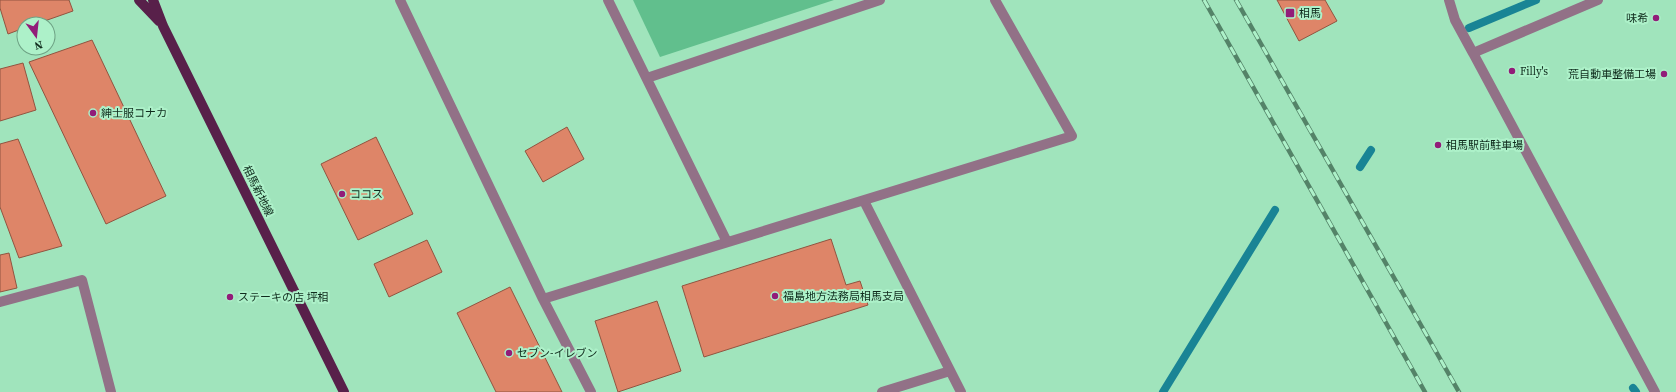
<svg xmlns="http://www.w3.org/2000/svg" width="1676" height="392" viewBox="0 0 1676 392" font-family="'Source Serif 4','Noto Sans JP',serif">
	<rect width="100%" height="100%" fill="#a0e4bc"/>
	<path fill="#61bf8d" d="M 633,0 L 834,0 L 660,57 Z"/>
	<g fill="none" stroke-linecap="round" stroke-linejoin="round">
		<path stroke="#198495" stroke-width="8" d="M 1469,28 L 1536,0
			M 1360,167 L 1371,150
			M 1633,388 L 1636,392
			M 1163,392 L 1275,210"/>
	</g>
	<path fill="#de8568" stroke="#915440" d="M 0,0 L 69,0 L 73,11 L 36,24 L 24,24 L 24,28 L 8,34 L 0,8 Z
		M 1277,0 L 1325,0 L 1337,21 L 1299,41 Z
		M 92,40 L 166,196 L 106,224 L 29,62 Z
		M 23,63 L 36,110 L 0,121 L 0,69 Z
		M 567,127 L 584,159 L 543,182 L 525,151 Z
		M 376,137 L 413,214 L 358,240 L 321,164 Z
		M 18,139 L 62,246 L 19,258 L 0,207 L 0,144 Z
		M 831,239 L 846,285 L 860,281 L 868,305 L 704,357 L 682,286 Z
		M 427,240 L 442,272 L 389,297 L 374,264 Z
		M 9,253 L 17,288 L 0,292 L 0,255 Z
		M 510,287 L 562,392 L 496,392 L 457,313 Z
		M 657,301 L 681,371 L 618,392 L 595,321 Z"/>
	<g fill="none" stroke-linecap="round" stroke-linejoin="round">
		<path stroke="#927187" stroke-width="10" d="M 400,0 L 543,299 L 591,392
			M 608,0 L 727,242
			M 1449,0 L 1455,20 L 1473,53
			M 1598,0 L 1473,53 L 1655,392
			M 647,78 L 880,0
			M 864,201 L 961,392
			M 543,299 L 1072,136 L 995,0
			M 0,302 L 82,280 L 111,392
			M 882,392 L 950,371"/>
		<path stroke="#58204a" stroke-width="10" d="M 139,0 L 159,21
			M 153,0 L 163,26 L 344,392"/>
		<g stroke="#548368" stroke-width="4.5">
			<path id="rail" d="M 1204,0 L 1425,392
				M 1236,0 L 1459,392"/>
		</g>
		<use href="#rail" stroke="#adf1c9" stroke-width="3" stroke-dasharray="9" stroke-linecap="butt"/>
	</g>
	<g fill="#921c79" stroke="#adf1c9" stroke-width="1.5">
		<rect x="1285" y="8" width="10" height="10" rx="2"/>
		<circle cx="1656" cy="18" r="4"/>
		<circle cx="1512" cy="71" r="4"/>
		<circle cx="1664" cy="74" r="4"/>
		<circle cx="93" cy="113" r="4"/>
		<circle cx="1438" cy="145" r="4"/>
		<circle cx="342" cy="194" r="4"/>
		<circle cx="775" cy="296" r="4"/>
		<circle cx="230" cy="297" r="4"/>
		<circle cx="509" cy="353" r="4"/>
	</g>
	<g text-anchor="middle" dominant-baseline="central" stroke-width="4" stroke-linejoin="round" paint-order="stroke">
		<g font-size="11" fill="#102c1d" stroke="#adf1c9" text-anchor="start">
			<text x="1299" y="13">相馬</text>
			<text x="1648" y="18" text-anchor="end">味希</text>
			<text x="1520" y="71">Filly's</text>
			<text x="1656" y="74" text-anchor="end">荒自動車整備工場</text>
			<text x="101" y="113">紳士服コナカ</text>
			<text x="1446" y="145">相馬駅前駐車場</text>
			<text x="350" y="194">ココス</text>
			<text x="783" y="296">福島地方法務局相馬支局</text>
			<text x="238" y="297">ステーキの店 坪相</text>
			<text x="517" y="353">セブン-イレブン</text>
		</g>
		<g font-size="11" fill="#102c1d" stroke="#adf1c9">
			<text transform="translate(258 191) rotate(64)">相馬新地線</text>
		</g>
	</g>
	<g transform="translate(36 36) rotate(165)"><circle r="19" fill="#adf1c9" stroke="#6ea284"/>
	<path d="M0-3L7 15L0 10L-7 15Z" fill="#921c79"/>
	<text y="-6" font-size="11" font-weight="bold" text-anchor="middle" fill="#102c1d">N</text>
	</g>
</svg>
